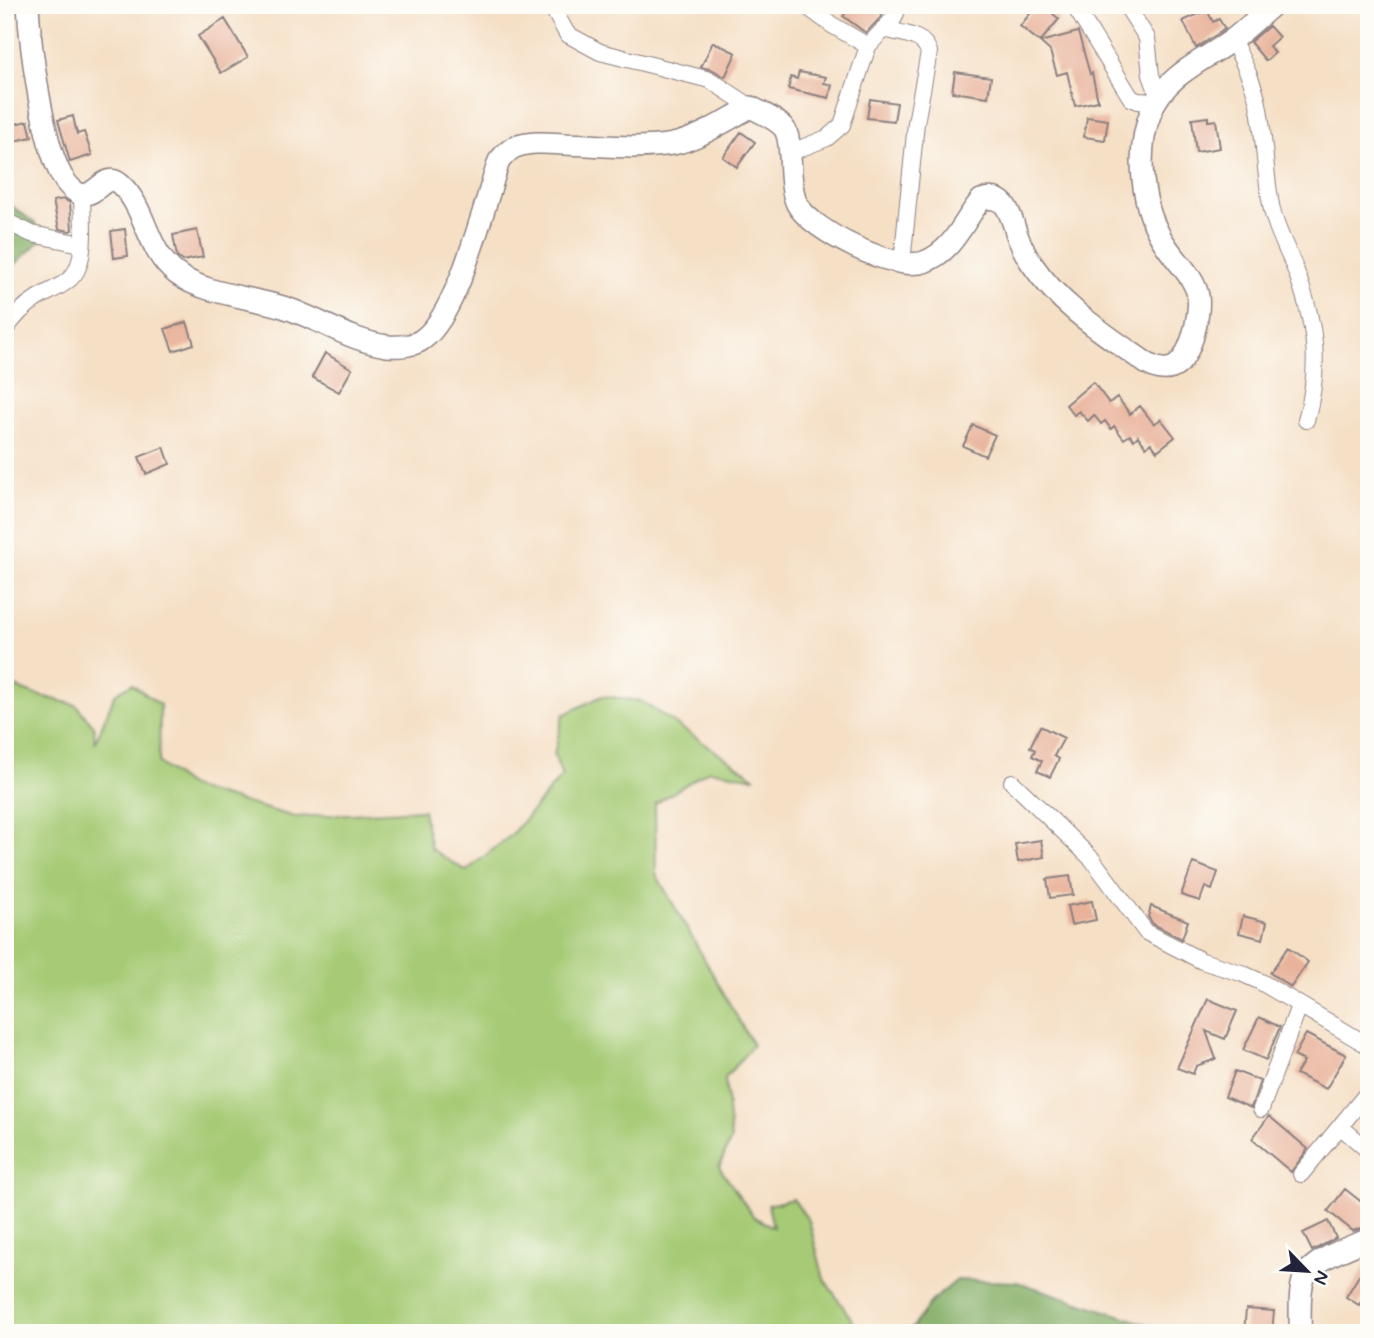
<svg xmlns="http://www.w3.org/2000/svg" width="1374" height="1338" viewBox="0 0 1374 1338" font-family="Mynerve,sans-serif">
	<rect width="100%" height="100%" fill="#fdfcf7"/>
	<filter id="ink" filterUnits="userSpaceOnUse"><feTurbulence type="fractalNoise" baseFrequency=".0143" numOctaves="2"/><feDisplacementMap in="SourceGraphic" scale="14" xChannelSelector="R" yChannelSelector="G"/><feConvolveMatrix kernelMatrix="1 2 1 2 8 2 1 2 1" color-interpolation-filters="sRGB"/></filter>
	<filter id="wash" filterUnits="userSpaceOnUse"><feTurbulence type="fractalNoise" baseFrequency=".00686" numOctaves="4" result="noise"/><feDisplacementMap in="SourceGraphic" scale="28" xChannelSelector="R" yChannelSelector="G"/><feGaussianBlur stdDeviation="1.57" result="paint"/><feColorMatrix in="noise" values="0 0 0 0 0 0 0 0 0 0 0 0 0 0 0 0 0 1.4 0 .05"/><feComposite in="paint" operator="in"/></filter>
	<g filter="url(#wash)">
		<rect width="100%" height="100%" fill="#f5dfc5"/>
		<path fill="#a6ca74" stroke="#647658" stroke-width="2" d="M 5,683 L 33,694 L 76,705 L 94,726 L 95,743 L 115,694 L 132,684 L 160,705 L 159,763 L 190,787 L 295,817 L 423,810 L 431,849 L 466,871 L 510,836 L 562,776 L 554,755 L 563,715 L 602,696 L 641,701 L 756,778 L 709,770 L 655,804 L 656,874 L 753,1045 L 725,1078 L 731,1139 L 719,1167 L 754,1217 L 773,1227 L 768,1205 L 793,1199 L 809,1221 L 824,1279 L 861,1333 L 5,1333 Z"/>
		<path fill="#84ae66" stroke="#536850" stroke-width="2" d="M 5,201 L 36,224 L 40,241 L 5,274 Z
			M 957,1280 L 1017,1282 L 1174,1333 L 909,1333 L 931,1302 Z"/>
		<g id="blocks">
			<path fill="#e9b39b" d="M 852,5 L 869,5 L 882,16 L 866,33 L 843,16 Z
				M 1037,5 L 1043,5 L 1059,19 L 1040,42 L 1020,26 Z
				M 1207,10 L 1213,22 L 1219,19 L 1225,29 L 1196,48 L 1183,21 Z
				M 225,19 L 248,57 L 221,73 L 198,36 Z
				M 1269,26 L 1279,37 L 1269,46 L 1275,53 L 1266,61 L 1250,42 Z
				M 1078,32 L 1090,74 L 1092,73 L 1098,101 L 1075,106 L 1067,72 L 1057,75 L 1050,51 L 1040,42 Z
				M 713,42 L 736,53 L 725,77 L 713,70 L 701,67 Z
				M 799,72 L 826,77 L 824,83 L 832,85 L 829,98 L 788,89 L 791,77 L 797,79 Z
				M 955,72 L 991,77 L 988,97 L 952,92 Z
				M 870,99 L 897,103 L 894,121 L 867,118 Z
				M 73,116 L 77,134 L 84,132 L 92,155 L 70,162 L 58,120 Z
				M 1087,117 L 1108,120 L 1105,140 L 1084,137 Z
				M 1208,117 L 1208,121 L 1216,120 L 1220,148 L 1196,152 L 1192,119 Z
				M 28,121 L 32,137 L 10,142 L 6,126 Z
				M 741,132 L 755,142 L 737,167 L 723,157 Z
				M 64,199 L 70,203 L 72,230 L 70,231 L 59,229 L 53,201 Z
				M 125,229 L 128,256 L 114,258 L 111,231 Z
				M 197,230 L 203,257 L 183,261 L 177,257 L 173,235 Z
				M 187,322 L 194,344 L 173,351 L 165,329 Z
				M 325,353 L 352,369 L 339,392 L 312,377 Z
				M 1093,382 L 1109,403 L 1117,397 L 1130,414 L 1140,406 L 1154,424 L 1161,419 L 1175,437 L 1157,451 L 1151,443 L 1146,447 L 1138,436 L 1134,440 L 1130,435 L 1124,439 L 1114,426 L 1111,429 L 1105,421 L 1101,424 L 1094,415 L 1088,421 L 1079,411 L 1074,415 L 1066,405 Z
				M 973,425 L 995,435 L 985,456 L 963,446 Z
				M 164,447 L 170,464 L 146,474 L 139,457 Z
				M 1040,726 L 1064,738 L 1054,756 L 1059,759 L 1050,777 L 1037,771 L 1042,761 L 1032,756 L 1035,750 L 1030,747 Z
				M 1041,840 L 1044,857 L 1018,862 L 1015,844 Z
				M 1193,863 L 1218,872 L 1212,890 L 1205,887 L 1200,901 L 1181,895 Z
				M 1070,876 L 1073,895 L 1050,898 L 1047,879 Z
				M 1092,901 L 1096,920 L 1071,925 L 1067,906 Z
				M 1151,906 L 1188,921 L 1182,939 L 1153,924 L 1148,917 Z
				M 1243,916 L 1267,922 L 1263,939 L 1239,933 Z
				M 1288,947 L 1308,962 L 1291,987 L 1270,973 Z
				M 1208,999 L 1237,1011 L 1225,1039 L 1206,1031 L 1216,1059 L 1196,1066 L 1193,1074 L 1177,1068 Z
				M 1259,1017 L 1280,1027 L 1266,1060 L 1243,1050 Z
				M 1306,1034 L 1346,1055 L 1326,1089 L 1296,1074 L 1304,1061 L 1294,1056 Z
				M 1235,1071 L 1260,1081 L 1251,1108 L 1225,1097 Z
				M 1269,1116 L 1308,1149 L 1291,1172 L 1252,1139 Z
				M 1345,1189 L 1369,1208 L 1367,1226 L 1353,1231 L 1328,1211 Z
				M 1328,1221 L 1336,1238 L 1312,1251 L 1303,1233 Z
				M 1369,1259 L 1369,1288 L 1359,1305 L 1346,1297 Z
				M 1246,1309 L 1274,1311 L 1272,1333 L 1244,1333 Z"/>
		</g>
	</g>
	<g filter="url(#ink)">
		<use href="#blocks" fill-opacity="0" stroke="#8c8080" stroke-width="2"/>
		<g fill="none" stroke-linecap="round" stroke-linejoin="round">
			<g stroke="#8c8080" stroke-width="18">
				<path id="street" d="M 551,5 L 567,34 L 600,52 L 710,80 L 751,107
					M 805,5 L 832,25 L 868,46
					M 1074,5 L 1131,98 L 1138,101 L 1155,102
					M 1126,5 L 1147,38 L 1151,75 L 1159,97
					M 883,29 C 899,33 924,34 929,52 L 916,123 L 902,263
					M 1232,39 C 1243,62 1255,84 1259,109 C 1265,142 1265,177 1272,210 C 1277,232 1289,252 1297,274 C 1316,326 1321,367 1306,420
					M 789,153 L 827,138 L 842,125 L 868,46 L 894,18 L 899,5
					M 5,221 L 32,234 L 81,244
					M 5,330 C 14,317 23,307 36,299 C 50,290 72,284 78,267 C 86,246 82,217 82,195
					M 1012,782 L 1092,859 L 1146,932 L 1202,961 L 1241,973 L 1261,982 L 1369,1046
					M 1261,1109 L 1299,1006
					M 1341,1127 L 1369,1151
					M 1301,1174 L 1369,1091"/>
			</g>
			<g stroke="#8c8080" stroke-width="24">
				<path id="secondary" d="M 28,5 C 30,44 43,151 65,181 C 93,218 100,165 121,185 C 147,209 146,251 177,274 C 204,294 251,297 283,307 C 318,318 350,341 387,346 C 398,347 414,346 423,339 C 458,314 484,205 499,161 C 504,155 508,150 515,147 C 530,141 549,143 564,144 C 599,145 638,150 673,144 C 701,138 726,120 751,107 C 761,113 775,118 783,127 C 795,140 786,181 797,204 C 811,231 895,272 924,262 C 954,251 963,221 981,200 C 1010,191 1011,222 1019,240 C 1023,249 1027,257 1032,264 C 1061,307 1105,334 1146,363 C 1154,368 1163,371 1172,368 C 1190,362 1201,314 1198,296 C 1195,278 1177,262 1167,247 C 1140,209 1135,151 1152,109 C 1166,75 1205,60 1232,40 C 1246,29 1259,17 1273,5
					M 1300,1333 C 1301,1316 1298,1294 1304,1278 C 1312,1259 1351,1247 1369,1239"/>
			</g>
			<use href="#street" stroke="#fff" stroke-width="16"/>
			<use href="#secondary" stroke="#fff" stroke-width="21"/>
		</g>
	</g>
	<rect width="1374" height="1338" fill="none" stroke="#fdfcf7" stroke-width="28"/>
	<g transform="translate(1307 1271) rotate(115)" stroke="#fdfcf7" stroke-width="5" paint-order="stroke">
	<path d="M0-5L12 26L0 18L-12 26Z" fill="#22223b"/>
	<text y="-10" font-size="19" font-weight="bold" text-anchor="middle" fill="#22223b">N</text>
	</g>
</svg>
